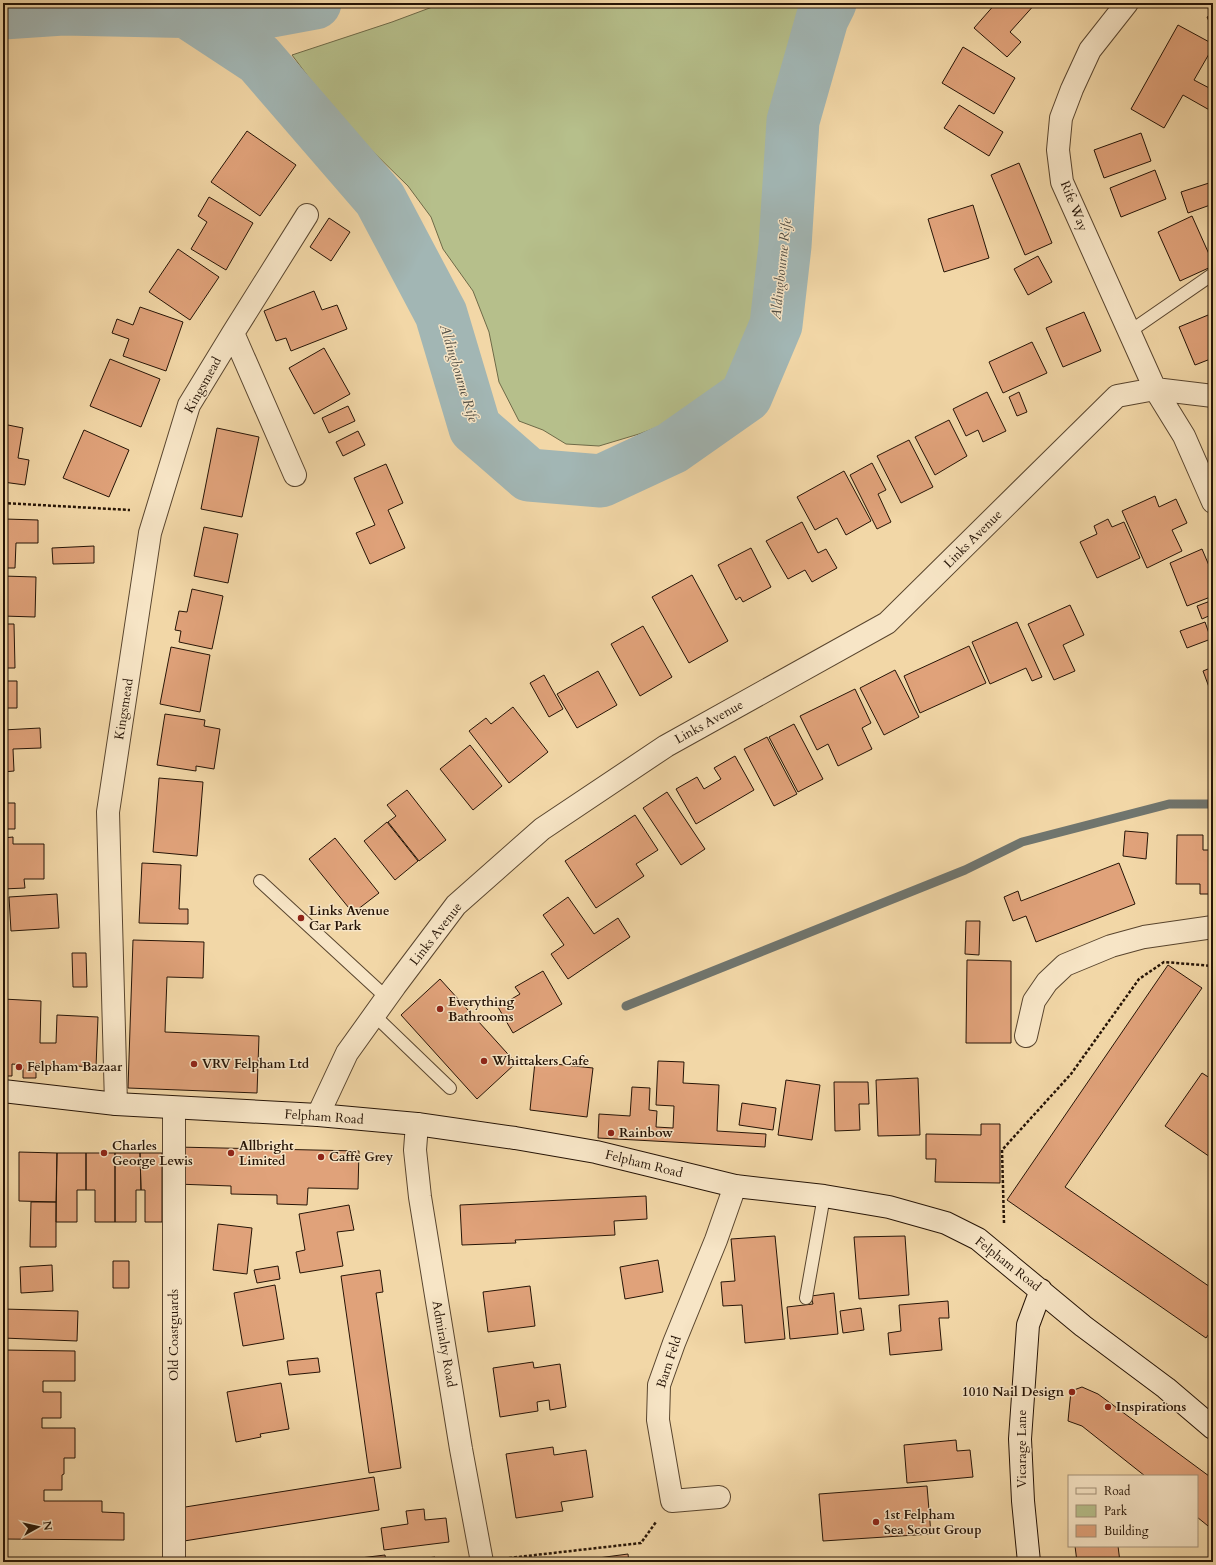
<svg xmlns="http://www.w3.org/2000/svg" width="1216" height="1565" viewBox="0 0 1216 1565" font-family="Cardo,serif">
	<rect width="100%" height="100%" fill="#f2d7a7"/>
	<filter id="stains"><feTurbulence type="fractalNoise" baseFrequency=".005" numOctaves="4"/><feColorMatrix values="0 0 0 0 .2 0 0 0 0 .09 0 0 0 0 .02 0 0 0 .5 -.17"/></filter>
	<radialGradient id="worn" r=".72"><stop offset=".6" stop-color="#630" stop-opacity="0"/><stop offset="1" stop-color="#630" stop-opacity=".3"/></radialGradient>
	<path fill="#b6bf8b" stroke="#6e6a48" d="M 443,3 L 807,3 L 787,55 L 769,164 L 765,261 L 756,322 L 722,396 L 671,422 L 639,434 L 599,446 L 566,444 L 543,430 L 519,421 L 499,382 L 489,332 L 473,291 L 443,249 L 431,217 L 408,186 L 356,135 L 331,107 L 292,55 L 392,22 Z"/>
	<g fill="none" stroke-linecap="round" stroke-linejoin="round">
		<path stroke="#70756e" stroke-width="9" d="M 626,1006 L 965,870 L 1022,842 L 1169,804 L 1213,804"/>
		<path stroke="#a2b6b4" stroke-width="53" d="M 186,11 L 259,59 L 380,199 L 441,314 L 475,428 L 529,475 L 601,481 L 672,448 L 746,396 L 776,325 L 785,246 L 793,121 L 822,19 L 830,3
			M 3,13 L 63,9 L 261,13 L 315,3"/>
	</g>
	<path fill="#e0a27a" stroke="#261406" d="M 996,3 L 1036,3 L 1010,32 L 1021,42 L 1007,57 L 974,28 Z
		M 1213,14 L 1213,30 L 1207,17 Z
		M 1178,25 L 1213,44 L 1213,47 L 1194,80 L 1213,90 L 1213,112 L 1183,95 L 1164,128 L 1131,109 Z
		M 963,47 L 1015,78 L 994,114 L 942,83 Z
		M 959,105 L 1003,132 L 989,156 L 944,128 Z
		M 247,131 L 296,165 L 260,216 L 211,182 Z
		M 1141,133 L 1151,161 L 1104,178 L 1094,150 Z
		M 1019,163 L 1052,243 L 1025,255 L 991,175 Z
		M 1155,170 L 1166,199 L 1121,217 L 1110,188 Z
		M 1209,183 L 1213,195 L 1213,204 L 1188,213 L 1181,192 Z
		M 209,197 L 253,223 L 226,270 L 191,249 L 207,222 L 198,216 Z
		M 973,205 L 989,258 L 944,272 L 928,219 Z
		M 1192,216 L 1213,263 L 1213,266 L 1180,281 L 1158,232 Z
		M 329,218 L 350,232 L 331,261 L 310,247 Z
		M 178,249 L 219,277 L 190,320 L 149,292 Z
		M 1038,256 L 1052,282 L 1028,295 L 1014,269 Z
		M 314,291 L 322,310 L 337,305 L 347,329 L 291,351 L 286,338 L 276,341 L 264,311 Z
		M 140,307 L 183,322 L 166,371 L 123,356 L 129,339 L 112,333 L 117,319 L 133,325 Z
		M 1084,312 L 1101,351 L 1063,367 L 1046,328 Z
		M 1213,313 L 1213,358 L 1195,365 L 1179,327 Z
		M 1032,342 L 1047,373 L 1003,393 L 989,362 Z
		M 324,348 L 350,394 L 314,414 L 289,368 Z
		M 110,359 L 160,379 L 141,427 L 90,406 Z
		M 987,392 L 1006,431 L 983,442 L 978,430 L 966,436 L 953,409 Z
		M 1019,392 L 1027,412 L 1017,416 L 1009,397 Z
		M 348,406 L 355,421 L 329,433 L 322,418 Z
		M 949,420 L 967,456 L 935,475 L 915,437 Z
		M 3,424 L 23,428 L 18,458 L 29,460 L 25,485 L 3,482 Z
		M 217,428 L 259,437 L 242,517 L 201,509 Z
		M 84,430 L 129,450 L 109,497 L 63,478 Z
		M 358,431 L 365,445 L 343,456 L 336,442 Z
		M 909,440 L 933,487 L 901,503 L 877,456 Z
		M 872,463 L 886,490 L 878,494 L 891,522 L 877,529 L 850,475 Z
		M 386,464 L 403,503 L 388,510 L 405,548 L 370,564 L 356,533 L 375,525 L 354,478 Z
		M 844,471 L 871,521 L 846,535 L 837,518 L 815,530 L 797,497 Z
		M 1155,496 L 1159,507 L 1176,499 L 1187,523 L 1172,530 L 1182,551 L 1147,568 L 1122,511 Z
		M 3,509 L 5,509 L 5,519 L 38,520 L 38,543 L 16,543 L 15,568 L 3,568 Z
		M 1108,519 L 1112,527 L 1124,522 L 1140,558 L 1097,578 L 1080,542 L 1097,534 L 1094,526 Z
		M 802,522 L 818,553 L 826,549 L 837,568 L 812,582 L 805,570 L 788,579 L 766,541 Z
		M 204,527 L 238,534 L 228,583 L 194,576 Z
		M 94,546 L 94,563 L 53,564 L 52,548 Z
		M 751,548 L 771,587 L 743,602 L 740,597 L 736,600 L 718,565 Z
		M 1202,549 L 1213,575 L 1213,596 L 1187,606 L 1170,563 Z
		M 692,575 L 728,641 L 689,663 L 652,597 Z
		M 3,576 L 36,577 L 35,617 L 3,616 Z
		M 192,589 L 223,596 L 212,649 L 179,642 L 181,631 L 175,630 L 179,611 L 187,612 Z
		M 1213,600 L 1213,614 L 1202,619 L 1197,606 Z
		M 1070,605 L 1084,635 L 1063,645 L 1075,671 L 1054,680 L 1028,624 Z
		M 1017,622 L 1042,677 L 1032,681 L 1026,668 L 990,684 L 972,642 Z
		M 1205,622 L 1211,639 L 1187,648 L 1180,631 Z
		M 3,624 L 14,624 L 15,668 L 3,668 Z
		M 643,626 L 672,677 L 640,696 L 611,644 Z
		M 969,646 L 986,683 L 920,713 L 904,676 Z
		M 171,647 L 210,655 L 200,712 L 160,704 Z
		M 1213,667 L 1213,698 L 1203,671 Z
		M 895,670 L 919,717 L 884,735 L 860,688 Z
		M 598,671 L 617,705 L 577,728 L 557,694 Z
		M 544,675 L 563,709 L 549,717 L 530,683 Z
		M 3,681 L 17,681 L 17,708 L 3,708 Z
		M 855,689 L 871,723 L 862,728 L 872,749 L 838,766 L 828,744 L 817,750 L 800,716 Z
		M 513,707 L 548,752 L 509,783 L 469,731 L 486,718 L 491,724 Z
		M 165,714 L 205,720 L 204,726 L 220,729 L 214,769 L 196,766 L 196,771 L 157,765 Z
		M 794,724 L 823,779 L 798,792 L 769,737 Z
		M 40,728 L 41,748 L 13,749 L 14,771 L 3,772 L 3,730 Z
		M 767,737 L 797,794 L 774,806 L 744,749 Z
		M 470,745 L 502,786 L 473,810 L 440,769 Z
		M 735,756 L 754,790 L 696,824 L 676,789 L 697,777 L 704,789 L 721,779 L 714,768 Z
		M 159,778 L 203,782 L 197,856 L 153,852 Z
		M 407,790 L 446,840 L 419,861 L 388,822 L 396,816 L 387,805 Z
		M 667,792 L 705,849 L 681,865 L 643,808 Z
		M 3,803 L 15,803 L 15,829 L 3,829 Z
		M 635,815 L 658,850 L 636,864 L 644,876 L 596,908 L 565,861 Z
		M 387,822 L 418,861 L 395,880 L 364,841 Z
		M 1125,831 L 1148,833 L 1146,859 L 1123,856 Z
		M 1177,835 L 1203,835 L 1203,850 L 1213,850 L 1213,894 L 1200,894 L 1200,884 L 1176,884 Z
		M 13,837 L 13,844 L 44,844 L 44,879 L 24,879 L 25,888 L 3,889 L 3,838 Z
		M 335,838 L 379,893 L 353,913 L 309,859 Z
		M 142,863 L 181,865 L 179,909 L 188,909 L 188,924 L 139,923 Z
		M 1119,863 L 1135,904 L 1036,942 L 1026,916 L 1013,921 L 1004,897 L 1018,891 L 1021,901 Z
		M 57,894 L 59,928 L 11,931 L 9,897 Z
		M 568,897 L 594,934 L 618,918 L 630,937 L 568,979 L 551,954 L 564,945 L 543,915 Z
		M 966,921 L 980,921 L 979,955 L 965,954 Z
		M 133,940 L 204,942 L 203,978 L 167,977 L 165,1032 L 259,1036 L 257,1093 L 128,1088 Z
		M 72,953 L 86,953 L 87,987 L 73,987 Z
		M 967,960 L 1011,961 L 1011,1043 L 966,1043 Z
		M 1168,965 L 1202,988 L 1065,1187 L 1213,1289 L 1213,1328 L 1206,1338 L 1007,1200 Z
		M 543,971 L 562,1004 L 513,1033 L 498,1007 L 520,994 L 515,987 Z
		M 440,979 L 516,1063 L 477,1099 L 401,1015 Z
		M 3,999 L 41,1001 L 40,1043 L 56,1043 L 57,1015 L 98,1017 L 96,1067 L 36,1064 L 36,1078 L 23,1078 L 23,1065 L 12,1064 L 12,1076 L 3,1076 Z
		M 658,1061 L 684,1062 L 683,1083 L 719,1085 L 717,1131 L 766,1134 L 765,1147 L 598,1138 L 599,1114 L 630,1116 L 632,1087 L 650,1088 L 649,1110 L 657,1111 L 656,1127 L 673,1128 L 674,1106 L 656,1105 Z
		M 535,1062 L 593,1068 L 587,1117 L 530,1110 Z
		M 1202,1073 L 1213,1080 L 1213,1159 L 1165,1126 Z
		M 918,1078 L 920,1135 L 878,1136 L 876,1080 Z
		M 786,1080 L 820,1085 L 812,1140 L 778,1135 Z
		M 834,1082 L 868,1082 L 869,1104 L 859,1104 L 860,1130 L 835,1131 Z
		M 742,1103 L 776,1108 L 773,1130 L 739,1125 Z
		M 981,1124 L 1000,1124 L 1000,1183 L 935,1182 L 936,1159 L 926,1159 L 926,1134 L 981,1135 Z
		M 176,1147 L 359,1151 L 358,1189 L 308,1188 L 307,1205 L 277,1204 L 277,1195 L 231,1194 L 231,1186 L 176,1184 Z
		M 19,1152 L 57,1153 L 56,1202 L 19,1201 Z
		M 57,1153 L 86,1153 L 86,1190 L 77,1190 L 77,1222 L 56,1222 Z
		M 86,1153 L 115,1153 L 115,1222 L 95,1222 L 95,1190 L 86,1190 Z
		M 115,1153 L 140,1153 L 141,1190 L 136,1190 L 136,1222 L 115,1222 Z
		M 140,1153 L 162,1153 L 162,1222 L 145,1222 L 145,1190 L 141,1190 Z
		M 646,1196 L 647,1219 L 614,1221 L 615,1235 L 515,1240 L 516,1243 L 462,1245 L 460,1205 Z
		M 31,1202 L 56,1202 L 56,1247 L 30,1247 Z
		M 349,1205 L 354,1230 L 337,1232 L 343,1266 L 300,1273 L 296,1252 L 305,1250 L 299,1214 Z
		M 218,1224 L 252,1228 L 247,1274 L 213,1270 Z
		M 775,1236 L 785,1339 L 745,1343 L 742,1305 L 723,1306 L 721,1282 L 735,1281 L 731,1239 Z
		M 905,1236 L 909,1295 L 859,1299 L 854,1237 Z
		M 658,1260 L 663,1292 L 625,1299 L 620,1267 Z
		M 113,1261 L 129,1261 L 129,1288 L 113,1288 Z
		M 52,1265 L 53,1291 L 21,1293 L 20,1267 Z
		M 278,1266 L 280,1279 L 257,1283 L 254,1270 Z
		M 380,1270 L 383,1292 L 376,1293 L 401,1468 L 369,1473 L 341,1276 Z
		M 275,1285 L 284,1339 L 243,1346 L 234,1293 Z
		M 530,1286 L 535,1326 L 488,1332 L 483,1292 Z
		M 834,1293 L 838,1334 L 790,1339 L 787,1307 L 813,1304 L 811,1296 Z
		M 948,1301 L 949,1318 L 939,1318 L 942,1350 L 890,1355 L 888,1333 L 901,1331 L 899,1305 Z
		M 861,1308 L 864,1330 L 843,1333 L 840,1311 Z
		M 3,1309 L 78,1311 L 77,1341 L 3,1338 Z
		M 3,1350 L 75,1351 L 75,1381 L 43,1381 L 43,1392 L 61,1392 L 61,1418 L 42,1418 L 42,1428 L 75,1428 L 75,1458 L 64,1458 L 64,1474 L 62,1475 L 62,1490 L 44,1490 L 44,1501 L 102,1501 L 102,1512 L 124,1513 L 124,1540 L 3,1539 Z
		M 318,1358 L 320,1372 L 289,1375 L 287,1361 Z
		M 533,1362 L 534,1368 L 560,1364 L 566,1407 L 550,1410 L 549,1400 L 537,1402 L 538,1411 L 500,1417 L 493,1368 Z
		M 281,1383 L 289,1429 L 260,1434 L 261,1437 L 236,1442 L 227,1392 Z
		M 1082,1387 L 1098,1394 L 1213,1479 L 1213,1530 L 1197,1517 L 1197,1476 L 1145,1476 L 1082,1426 L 1068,1421 L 1071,1391 Z
		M 956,1440 L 957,1451 L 970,1450 L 973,1477 L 907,1483 L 904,1445 Z
		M 553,1447 L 554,1455 L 586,1450 L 593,1497 L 561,1502 L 563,1511 L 516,1518 L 506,1454 Z
		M 374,1477 L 379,1510 L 184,1541 L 179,1508 Z
		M 927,1486 L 931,1534 L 823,1541 L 819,1494 Z
		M 424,1509 L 425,1520 L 446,1518 L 449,1542 L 384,1550 L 381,1528 L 408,1524 L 406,1511 Z
		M 1075,1546 L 1118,1546 L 1120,1562 L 1077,1562 Z
		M 628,1554 L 629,1562 L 568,1562 Z
		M 385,1555 L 386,1562 L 360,1562 L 360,1558 Z
		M 435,1557 L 436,1562 L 395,1562 Z"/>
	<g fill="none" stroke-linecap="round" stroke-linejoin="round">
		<g stroke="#59452e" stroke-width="14">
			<path id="lane" d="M 1129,332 L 1213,274
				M 260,881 L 387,998
				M 374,1015 L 450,1088
				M 806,1298 L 824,1196"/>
		</g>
		<g stroke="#59452e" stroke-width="24">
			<path id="street" d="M 1127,3 L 1090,50 L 1072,89 L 1061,118 L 1058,150 L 1062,182 L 1155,389 L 1184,436 L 1213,502
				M 233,333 L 295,475
				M 1026,1036 L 1034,1001 L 1047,982 L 1065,965 L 1111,946 L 1144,937 L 1213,927
				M 116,1104 L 108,812 L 150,533 L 189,405 L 233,333 L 307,215
				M 318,1115 L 347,1053 L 395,986 L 456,905 L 542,829 L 666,746 L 887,623 L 1117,396 L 1155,389 L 1213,396
				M 417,1124 L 415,1150 L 420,1197 L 461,1449 L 482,1562
				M 719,1497 L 672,1501 L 658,1420 L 659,1385 L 674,1343 L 716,1240 L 735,1186
				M 174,1562 L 174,1108"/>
		</g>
		<g stroke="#261406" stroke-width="24">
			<path id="secondary" d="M 3,1091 L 116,1104 L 318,1115 L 417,1124 L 515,1138 L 596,1152 L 735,1186 L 824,1196 L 889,1207 L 946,1223 L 978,1239 L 1083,1326 L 1166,1388 L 1213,1428
				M 1029,1562 L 1023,1501 L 1020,1439 L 1028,1325 L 1041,1290"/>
		</g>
		<path stroke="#261406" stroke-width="2.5" stroke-dasharray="3 2" stroke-linecap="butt" d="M 3,503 L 130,510
			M 1004,1223 L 1002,1150 L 1071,1074 L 1139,979 L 1164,962 L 1213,966
			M 509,1558 L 641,1543 L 656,1522"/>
		<use href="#lane" stroke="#f7e5c6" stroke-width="12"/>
		<use href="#street" stroke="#f7e5c6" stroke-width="22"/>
		<use href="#secondary" stroke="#f7e5c6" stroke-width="22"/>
	</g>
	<g fill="#8f2418" stroke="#f7e5c6" stroke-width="1.5">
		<circle cx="301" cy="918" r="4"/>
		<circle cx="440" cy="1009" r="4"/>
		<circle cx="484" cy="1061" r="4"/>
		<circle cx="194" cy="1064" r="4"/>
		<circle cx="19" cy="1067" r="4"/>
		<circle cx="611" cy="1133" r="4"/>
		<circle cx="104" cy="1153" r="4"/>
		<circle cx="231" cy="1153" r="4"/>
		<circle cx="321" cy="1157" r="4"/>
		<circle cx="1072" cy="1392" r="4"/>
		<circle cx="1108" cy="1407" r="4"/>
		<circle cx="876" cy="1522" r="4"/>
	</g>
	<g text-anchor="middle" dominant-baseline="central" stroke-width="3" stroke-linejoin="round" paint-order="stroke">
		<g font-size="13" fill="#261406" stroke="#f7e5c6">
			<text transform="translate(1074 206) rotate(68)">Rife Way</text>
			<text transform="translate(203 385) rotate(-61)">Kingsmead</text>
			<text transform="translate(973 539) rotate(-45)">Links Avenue</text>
			<text transform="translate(124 709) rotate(-81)">Kingsmead</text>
			<text transform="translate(709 722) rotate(-29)">Links Avenue</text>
			<text transform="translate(436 934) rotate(-52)">Links Avenue</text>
			<text transform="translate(324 1117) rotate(4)">Felpham Road</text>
			<text transform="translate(644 1164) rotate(14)">Felpham Road</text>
			<text transform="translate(1008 1264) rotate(38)">Felpham Road</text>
			<text transform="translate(174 1335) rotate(-90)">Old Coastguards</text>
			<text transform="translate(444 1344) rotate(80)">Admiralty Road</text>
			<text transform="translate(669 1362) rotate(-72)">Barn Feld</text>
			<text transform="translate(1022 1449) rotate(-90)">Vicarage Lane</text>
		</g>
		<g font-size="13" font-weight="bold" fill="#261406" stroke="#f7e5c6" text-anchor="start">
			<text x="309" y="911">Links Avenue<tspan x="309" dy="15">Car Park</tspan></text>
			<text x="448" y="1002">Everything<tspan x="448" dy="15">Bathrooms</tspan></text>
			<text x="492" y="1061">Whittakers Cafe</text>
			<text x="202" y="1064">VRV Felpham Ltd</text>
			<text x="27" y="1067">Felpham Bazaar</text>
			<text x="619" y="1133">Rainbow</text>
			<text x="112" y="1146">Charles<tspan x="112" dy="15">George Lewis</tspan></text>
			<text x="239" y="1146">Allbright<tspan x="239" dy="15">Limited</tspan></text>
			<text x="329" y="1157">Caffe Grey</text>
			<text x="1064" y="1392" text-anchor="end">1010 Nail Design</text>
			<text x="1116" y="1407">Inspirations</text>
			<text x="884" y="1515">1st Felpham<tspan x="884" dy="15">Sea Scout Group</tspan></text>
		</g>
		<g font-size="14" font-style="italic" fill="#514d43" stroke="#f7e5c6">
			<text transform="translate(781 269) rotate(-84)">Aldingbourne Rife</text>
			<text transform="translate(459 373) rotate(73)">Aldingbourne Rife</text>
		</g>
	</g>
	<rect width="1216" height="1565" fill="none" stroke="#f2d7a7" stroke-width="16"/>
	<rect x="4" y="4" width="1208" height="1557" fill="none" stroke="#261406" stroke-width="2"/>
	<rect x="8" y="8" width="1200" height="1549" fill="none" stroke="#261406"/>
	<rect x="1068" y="1475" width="130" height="72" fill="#f7e5c6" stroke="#a39179"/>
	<rect x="1076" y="1488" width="20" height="6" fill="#f7e5c6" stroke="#a39179"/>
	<text x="1104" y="1495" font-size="12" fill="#261406">Road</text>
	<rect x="1076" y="1505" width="20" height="12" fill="#b6bf8b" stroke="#a39179"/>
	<text x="1104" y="1515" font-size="12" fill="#261406">Park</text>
	<rect x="1076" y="1525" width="20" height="12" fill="#e0a27a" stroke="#a39179"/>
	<text x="1104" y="1535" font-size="12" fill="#261406">Building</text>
	<g transform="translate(38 1527) rotate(82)" stroke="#f7e5c6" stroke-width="3" paint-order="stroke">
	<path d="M0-3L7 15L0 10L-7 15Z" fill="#261406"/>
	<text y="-6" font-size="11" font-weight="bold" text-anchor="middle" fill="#261406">N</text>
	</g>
	<rect width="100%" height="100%" filter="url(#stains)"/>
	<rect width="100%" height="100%" fill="url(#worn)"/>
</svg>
